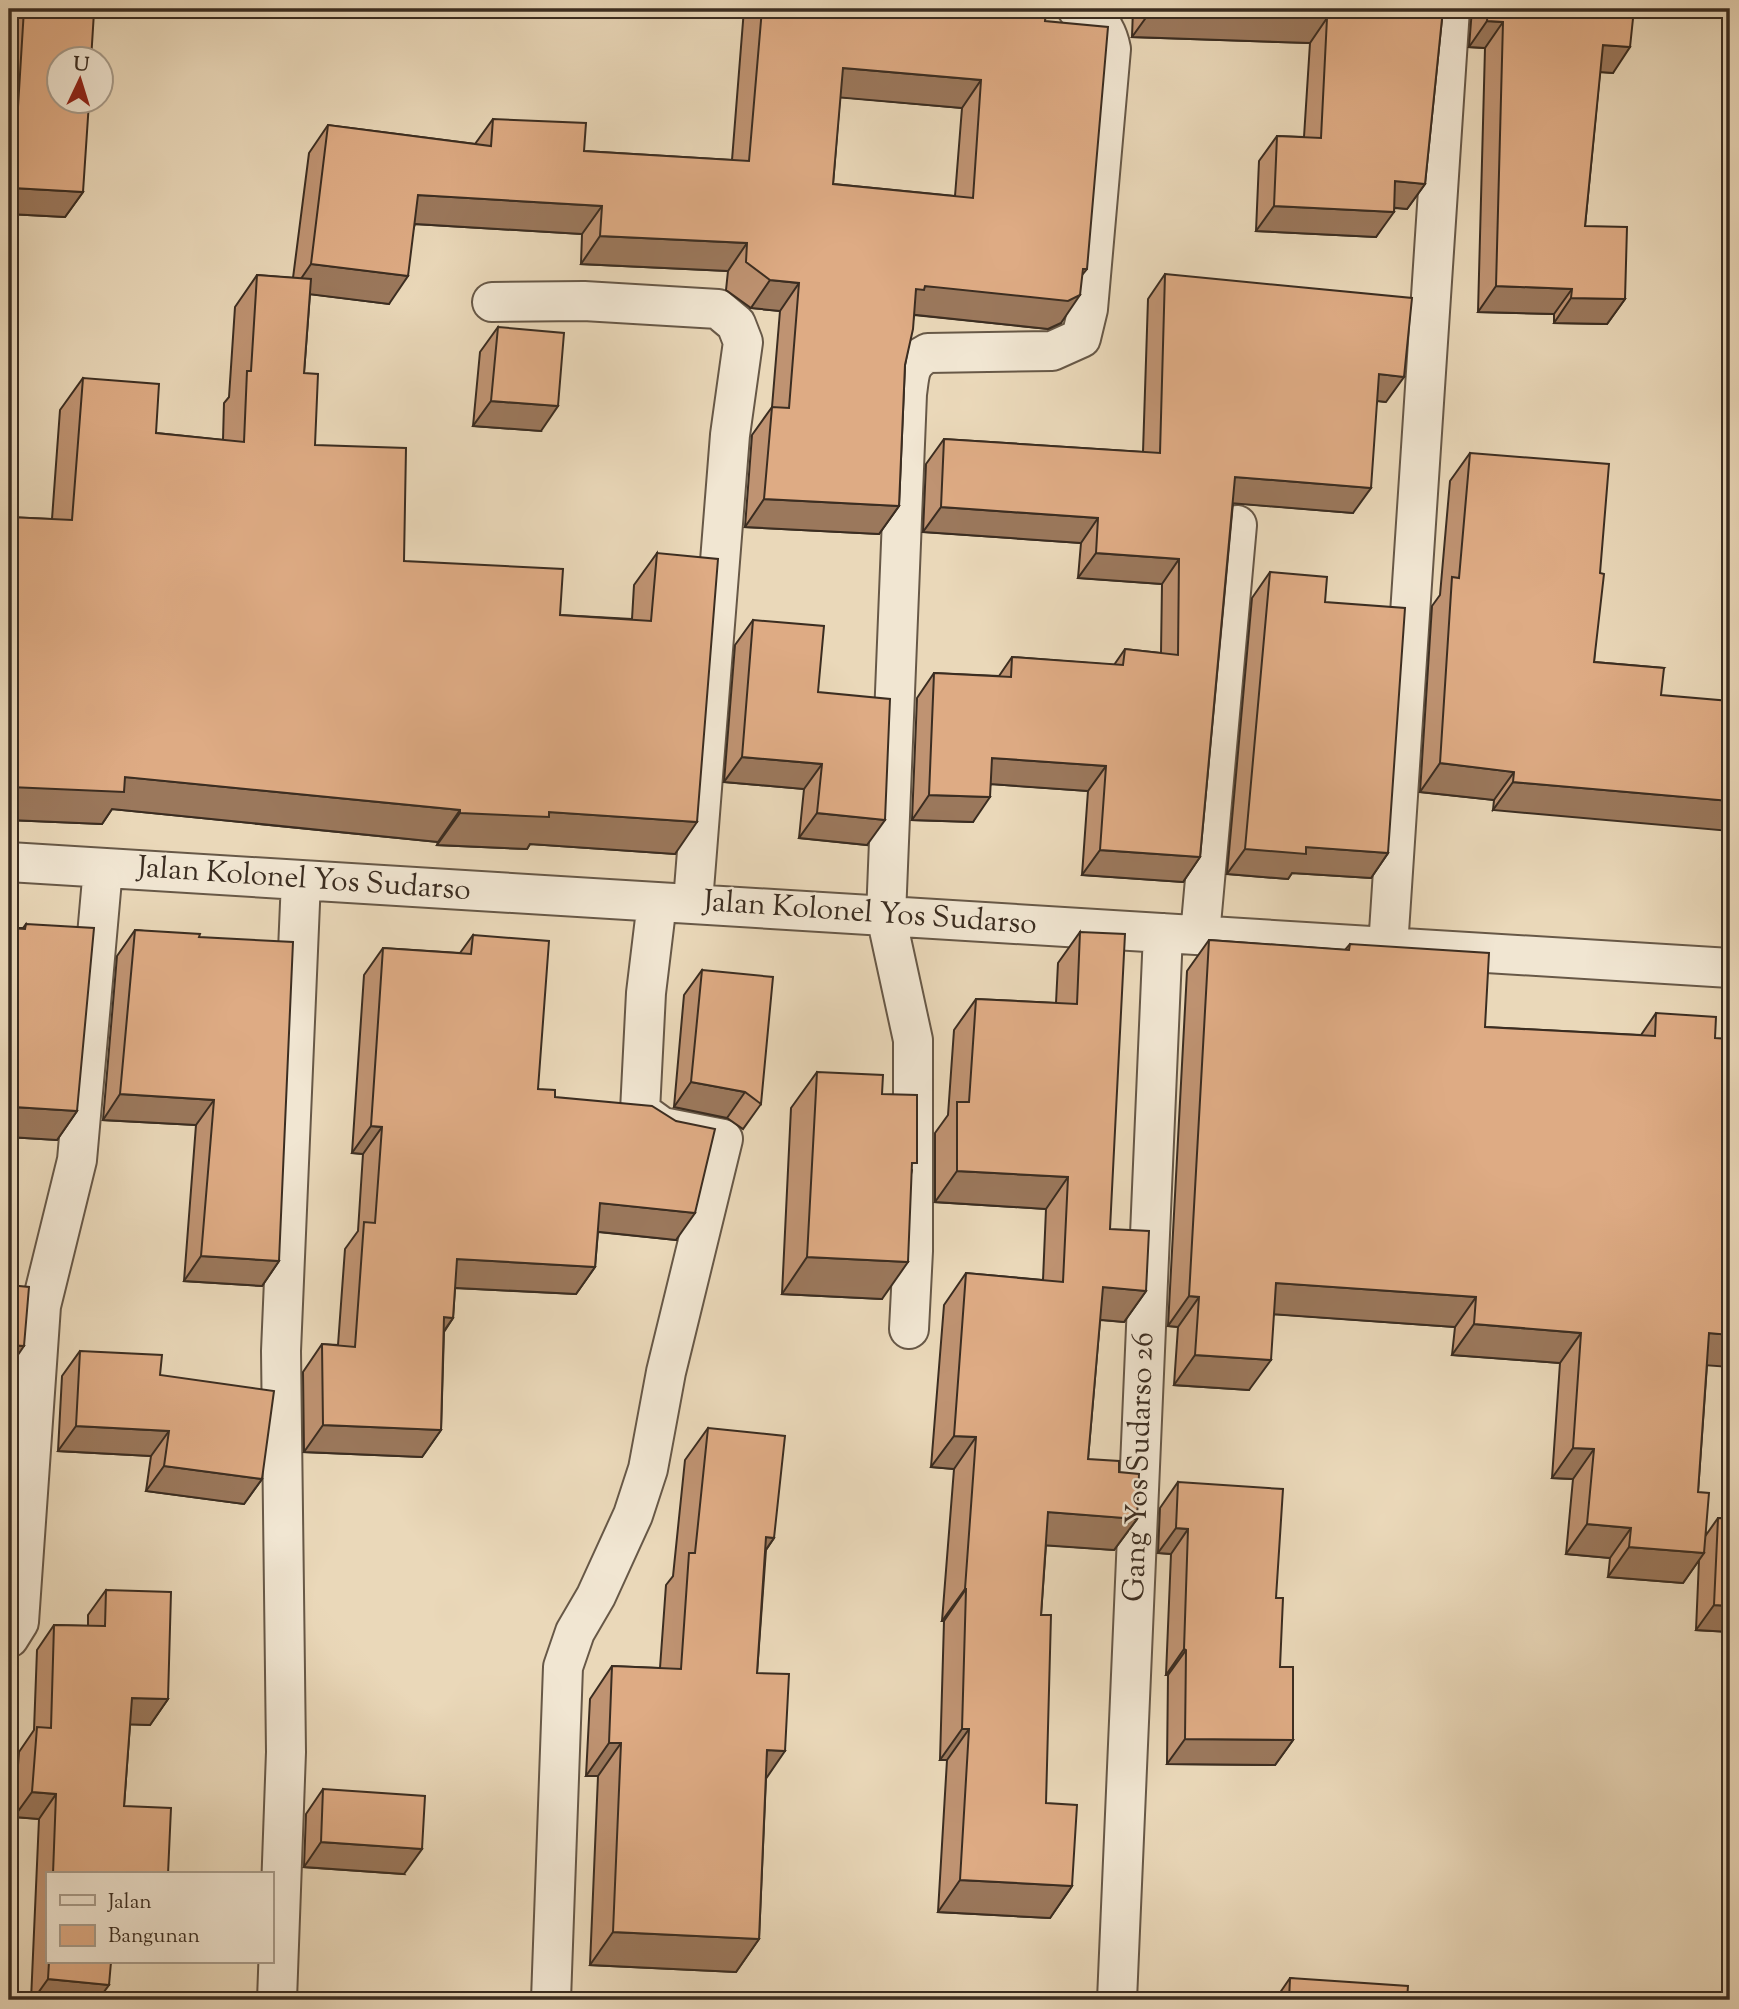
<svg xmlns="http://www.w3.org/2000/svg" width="1739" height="2009" viewBox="0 0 1739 2009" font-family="'Sorts Mill Goudy',serif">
	<rect width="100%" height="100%" fill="#ead8b9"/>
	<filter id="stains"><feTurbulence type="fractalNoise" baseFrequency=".00286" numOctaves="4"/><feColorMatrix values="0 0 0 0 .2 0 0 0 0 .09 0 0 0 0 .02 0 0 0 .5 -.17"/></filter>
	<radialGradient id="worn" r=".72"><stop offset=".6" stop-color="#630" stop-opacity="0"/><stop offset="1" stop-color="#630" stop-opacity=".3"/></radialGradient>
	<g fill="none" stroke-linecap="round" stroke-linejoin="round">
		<g stroke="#675847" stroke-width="42">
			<path id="minor" d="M 492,302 L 584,301 L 718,309 L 736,324 L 743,342 L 730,435 L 693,902
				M 9,862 L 1730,968
				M 1200,935 L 1237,525
				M 1388,947 L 1450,9
				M 909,1329 L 913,1251 L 913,1040 L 886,916 L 907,394 C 910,374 908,363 928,353 L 1052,351 L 1081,338 L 1088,309 L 1111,49 C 1107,28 1097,15 1077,9
				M 9,1638 L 19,1622 L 41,1306 L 77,1160 L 103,868
				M 277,2000 L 286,1752 L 281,1351 L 301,880
				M 551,2000 L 563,1667 L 575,1632 L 596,1596 L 633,1515 L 648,1469 L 666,1372 L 723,1139 L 662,1127 L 640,1111 L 646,993 L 657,902
				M 1117,2000 L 1163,933"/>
		</g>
		<use href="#minor" stroke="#f1e6d2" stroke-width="38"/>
	</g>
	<path fill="#bf9372" stroke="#3b2d21" stroke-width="2" fill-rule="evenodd" d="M 23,9 L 48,9 L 83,192 L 65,217 L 9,214 L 9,29 Z
		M 744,9 L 1046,9 L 1045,21 L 1087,269 L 1082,275 L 1061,323 L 1048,329 L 914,315 L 905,365 L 899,506 L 879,534 L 745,527 L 752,435 L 772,407 L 780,311 L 751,308 L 726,290 L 728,271 L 581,264 L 582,234 L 415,224 L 389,304 L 310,294 L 304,373 L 315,445 L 404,561 L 560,615 L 632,619 L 634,585 L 657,553 L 675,854 L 530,844 L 527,849 L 437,845 L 438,842 L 112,809 L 102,824 L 9,820 L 9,517 L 52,519 L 60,410 L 83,378 L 156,433 L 223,440 L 224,403 L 229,397 L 235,307 L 257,275 L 293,278 L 309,153 L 328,125 L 475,144 L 493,119 L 584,151 L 732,160 ZM 840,97 L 962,108 L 955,196 L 833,184 Z
		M 1133,9 L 1443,9 L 1425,184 L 1407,209 L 1394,208 L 1376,237 L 1256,231 L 1259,161 L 1277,136 L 1304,137 L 1310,43 L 1132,37 Z
		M 1472,9 L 1634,9 L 1613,73 L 1600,72 L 1585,226 L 1625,299 L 1607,324 L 1554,323 L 1554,314 L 1478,312 L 1485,48 L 1469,47 Z
		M 1165,274 L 1386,402 L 1377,401 L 1353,513 L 1233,503 L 1200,857 L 1183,882 L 1082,875 L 1088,791 L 991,784 L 973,822 L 912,820 L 917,698 L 934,673 L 999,676 L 1012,657 L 1114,665 L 1125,649 L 1161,653 L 1162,584 L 1078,578 L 1081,543 L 923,532 L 926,464 L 944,439 L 1143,452 L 1148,299 Z
		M 498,327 L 541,431 L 473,426 L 480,352 Z
		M 1470,453 L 1600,573 L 1594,662 L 1664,668 L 1493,810 L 1494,800 L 1420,792 L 1432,606 L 1440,595 L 1450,481 Z
		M 1270,572 L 1325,602 L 1388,853 L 1371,878 L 1292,873 L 1288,879 L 1227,874 L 1252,598 Z
		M 753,620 L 818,692 L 867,845 L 799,838 L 804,789 L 724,782 L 735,645 Z
		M 26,924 L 77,1111 L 57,1140 L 9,1137 L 9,928 L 23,928 Z
		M 135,930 L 199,937 L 279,1261 L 262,1286 L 184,1281 L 196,1125 L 103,1120 L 117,956 Z
		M 1080,932 L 1110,1229 L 1146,1291 L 1124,1322 L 1100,1320 L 1088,1459 L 1119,1472 L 1137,1519 L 1114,1550 L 1046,1545 L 1041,1615 L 1046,1803 L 1072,1886 L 1050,1918 L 938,1912 L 947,1760 L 940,1760 L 944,1621 L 942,1621 L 954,1469 L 931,1467 L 944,1305 L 966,1273 L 1043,1280 L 1046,1209 L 935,1202 L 935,1133 L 948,1115 L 954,1030 L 976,999 L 1056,1003 L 1058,963 Z
		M 473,935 L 538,1089 L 555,1097 L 676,1240 L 598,1232 L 595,1267 L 576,1294 L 455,1288 L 453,1318 L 444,1332 L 441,1430 L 422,1457 L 304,1452 L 303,1372 L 322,1344 L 338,1345 L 345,1249 L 358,1231 L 363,1154 L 352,1153 L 364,975 L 383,948 L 460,953 Z
		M 1209,940 L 1345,950 L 1350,944 L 1485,1027 L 1641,1035 L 1656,1013 L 1715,1038 L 1707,1365 L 1698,1492 L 1706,1535 L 1718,1518 L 1730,1519 L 1730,1632 L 1696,1630 L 1699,1560 L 1683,1583 L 1608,1577 L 1610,1558 L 1566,1554 L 1573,1479 L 1552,1478 L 1560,1363 L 1452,1355 L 1455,1327 L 1274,1314 L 1249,1390 L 1174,1385 L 1178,1327 L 1168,1326 L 1187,971 Z
		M 702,970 L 761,1104 L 743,1129 L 727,1118 L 674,1107 L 684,995 Z
		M 817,1072 L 912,1170 L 882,1299 L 782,1294 L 791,1108 Z
		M 80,1351 L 160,1375 L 262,1479 L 244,1504 L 146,1491 L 151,1456 L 58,1451 L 62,1376 Z
		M 708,1428 L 774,1538 L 766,1550 L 757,1673 L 766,1778 L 759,1939 L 736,1972 L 590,1965 L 598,1776 L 586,1776 L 590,1699 L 612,1666 L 660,1668 L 666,1585 L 673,1576 L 685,1460 Z
		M 1178,1482 L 1276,1598 L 1280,1667 L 1293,1740 L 1275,1765 L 1167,1764 L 1168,1675 L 1166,1675 L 1171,1554 L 1158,1553 L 1160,1508 Z
		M 106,1590 L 168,1699 L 150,1725 L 130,1724 L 124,1806 L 168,1874 L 47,1874 L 47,1962 L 111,1962 L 98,2000 L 31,2000 L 39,1819 L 14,1817 L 19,1752 L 34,1730 L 37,1650 L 54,1625 L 88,1626 L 88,1615 Z
		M 323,1789 L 404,1874 L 304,1867 L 306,1814 Z
		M 1290,1978 L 1407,2000 L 1275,2000 Z"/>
	<path fill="#9b785c" stroke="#3b2d21" stroke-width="2" d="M 1150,12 L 1327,18 L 1310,43 L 1132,37 Z
		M 1487,21 L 1503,22 L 1485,48 L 1469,47 Z
		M 1603,45 L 1630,47 L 1613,73 L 1585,71 Z
		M 843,68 L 981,80 L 962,108 L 823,96 Z
		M 1395,181 L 1425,184 L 1407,209 L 1378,206 Z
		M 13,188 L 83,192 L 65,217 L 9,214 L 9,195 Z
		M 418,195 L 602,206 L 582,234 L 399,223 Z
		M 1274,206 L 1394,212 L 1376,237 L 1256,231 Z
		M 600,236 L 747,243 L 728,271 L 581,264 Z
		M 311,264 L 408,276 L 389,304 L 292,292 Z
		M 770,280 L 799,283 L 780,311 L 751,308 Z
		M 925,286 L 1080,295 L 1061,323 L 1048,329 L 907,314 L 916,289 Z
		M 1496,286 L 1572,289 L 1554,314 L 1478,312 Z
		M 1571,298 L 1625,299 L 1607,324 L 1554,323 Z
		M 1379,374 L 1404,377 L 1386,402 L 1361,399 Z
		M 491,401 L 558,406 L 541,431 L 473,426 Z
		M 1235,477 L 1371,488 L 1353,513 L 1217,502 Z
		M 764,499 L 899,506 L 879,534 L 745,527 Z
		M 941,507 L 1098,518 L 1081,543 L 923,532 Z
		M 1096,553 L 1179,559 L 1162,584 L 1078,578 Z
		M 742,757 L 822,764 L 804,789 L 724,782 Z
		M 992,758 L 1106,766 L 1088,791 L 975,783 Z
		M 1440,763 L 1514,772 L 1494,800 L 1420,792 Z
		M 125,777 L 460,810 L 438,842 L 112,809 L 102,824 L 9,820 L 10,787 Z
		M 1513,782 L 1730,801 L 1730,831 L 1493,810 Z
		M 929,795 L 990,797 L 973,822 L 912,820 Z
		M 549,812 L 697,822 L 675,854 L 530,844 L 527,849 L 437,845 L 460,813 Z
		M 817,813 L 885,820 L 867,845 L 799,838 Z
		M 1306,847 L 1388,853 L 1371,878 L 1292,873 L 1288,879 L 1227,874 L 1245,849 Z
		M 1100,850 L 1200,857 L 1183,882 L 1082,875 Z
		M 691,1082 L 745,1092 L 727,1118 L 674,1107 Z
		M 9,1085 L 15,1085 L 9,1095 Z
		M 120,1094 L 214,1100 L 196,1125 L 103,1120 Z
		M 14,1107 L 77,1111 L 57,1140 L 9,1137 L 9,1114 Z
		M 371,1126 L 382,1127 L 363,1154 L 352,1153 Z
		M 957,1171 L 1068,1177 L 1046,1209 L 935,1202 Z
		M 600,1203 L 695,1213 L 676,1240 L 581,1230 Z
		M 201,1256 L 279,1261 L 262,1286 L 184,1281 Z
		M 807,1257 L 908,1262 L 882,1299 L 782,1294 Z
		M 457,1259 L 595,1267 L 576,1294 L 438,1287 Z
		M 1276,1283 L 1476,1297 L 1455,1327 L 1255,1313 Z
		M 1103,1287 L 1146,1291 L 1124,1322 L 1081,1318 Z
		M 1189,1296 L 1199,1297 L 1178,1327 L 1168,1326 Z
		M 444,1317 L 453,1318 L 434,1345 Z
		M 1474,1324 L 1581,1333 L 1560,1363 L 1452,1355 Z
		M 1709,1333 L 1730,1335 L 1730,1367 L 1688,1364 Z
		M 9,1345 L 24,1346 L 9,1368 Z
		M 1195,1355 L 1271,1360 L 1249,1390 L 1174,1385 Z
		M 323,1425 L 441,1430 L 422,1457 L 304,1452 Z
		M 76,1426 L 169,1431 L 151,1456 L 58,1451 Z
		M 954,1436 L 976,1437 L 954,1469 L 931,1467 Z
		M 1573,1448 L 1594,1449 L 1573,1479 L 1552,1478 Z
		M 164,1466 L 262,1479 L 244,1504 L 146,1491 Z
		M 1048,1512 L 1137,1519 L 1114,1550 L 1026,1544 Z
		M 1587,1524 L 1631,1528 L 1610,1558 L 1566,1554 Z
		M 1176,1528 L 1188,1529 L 1171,1554 L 1158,1553 Z
		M 766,1537 L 774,1538 L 751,1571 Z
		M 1629,1547 L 1704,1553 L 1683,1583 L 1608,1577 Z
		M 965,1589 L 966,1589 L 944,1621 L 942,1621 Z
		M 1714,1605 L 1730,1606 L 1730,1632 L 1696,1630 Z
		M 1184,1649 L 1186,1650 L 1168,1675 L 1166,1675 Z
		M 132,1698 L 168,1699 L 150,1725 L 114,1724 Z
		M 962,1729 L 969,1729 L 947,1760 L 940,1760 Z
		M 1185,1739 L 1293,1740 L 1275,1765 L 1167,1764 Z
		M 609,1743 L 621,1743 L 598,1776 L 586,1776 Z
		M 767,1750 L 785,1751 L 763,1783 Z
		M 32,1792 L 56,1794 L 39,1819 L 14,1817 Z
		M 321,1842 L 422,1849 L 404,1874 L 304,1867 Z
		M 960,1880 L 1072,1886 L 1050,1918 L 938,1912 Z
		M 613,1932 L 759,1939 L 736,1972 L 590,1965 Z
		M 48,1979 L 109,1985 L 98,2000 L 33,2000 Z"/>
	<path fill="#deab84" stroke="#3b2d21" stroke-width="2" fill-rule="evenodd" d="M 24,9 L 48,9 L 94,12 L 91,60 L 60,60 L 60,102 L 89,102 L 83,192 L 13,188 Z
		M 762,9 L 1046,9 L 1045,21 L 1108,27 L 1087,269 L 1083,269 L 1080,295 L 1068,301 L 925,286 L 924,290 L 916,289 L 913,329 L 905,365 L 899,506 L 764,499 L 772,407 L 789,408 L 799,283 L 770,280 L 746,262 L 747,243 L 600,236 L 602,206 L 418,195 L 408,276 L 311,264 L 328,125 L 491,146 L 493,119 L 586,123 L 584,151 L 749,161 ZM 843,68 L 981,80 L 973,198 L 833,184 Z
		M 1150,9 L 1443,9 L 1425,184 L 1395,181 L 1394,212 L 1274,206 L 1277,136 L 1321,138 L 1327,18 L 1150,12 Z
		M 1488,9 L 1634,9 L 1630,47 L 1603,45 L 1585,226 L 1627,227 L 1625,299 L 1571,298 L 1572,289 L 1496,286 L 1503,22 L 1487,21 Z
		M 1165,274 L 1412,298 L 1404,377 L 1379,374 L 1371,488 L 1235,477 L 1200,857 L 1100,850 L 1106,766 L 992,758 L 990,797 L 929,795 L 934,673 L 1011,677 L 1012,657 L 1123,665 L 1125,649 L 1178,655 L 1179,559 L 1096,553 L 1098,518 L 941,507 L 944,439 L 1160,453 Z
		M 257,275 L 311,279 L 304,373 L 318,374 L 315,445 L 406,448 L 404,561 L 563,569 L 560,615 L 651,621 L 657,553 L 718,559 L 697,822 L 549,812 L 549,817 L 460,813 L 460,810 L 125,777 L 124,792 L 10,787 L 9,517 L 72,520 L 83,378 L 159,384 L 156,433 L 244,442 L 247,371 L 251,371 Z
		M 498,327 L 564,333 L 558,406 L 491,401 Z
		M 1470,453 L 1609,464 L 1600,573 L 1604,574 L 1594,662 L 1664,668 L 1661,695 L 1730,701 L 1730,801 L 1513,782 L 1514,772 L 1440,763 L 1452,577 L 1459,578 Z
		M 1270,572 L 1327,577 L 1325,602 L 1405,608 L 1388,853 L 1306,847 L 1306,854 L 1245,849 Z
		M 753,620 L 824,626 L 818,692 L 890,699 L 885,820 L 817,813 L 822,764 L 742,757 Z
		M 26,924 L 94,928 L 77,1111 L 14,1107 L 15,1085 L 9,1085 L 9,928 L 25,929 Z
		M 135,930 L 200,934 L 199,937 L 293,942 L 279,1261 L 201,1256 L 214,1100 L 120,1094 Z
		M 1080,932 L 1125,934 L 1110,1229 L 1149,1231 L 1146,1291 L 1103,1287 L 1088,1459 L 1119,1461 L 1119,1472 L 1139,1474 L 1137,1519 L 1048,1512 L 1041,1615 L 1051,1615 L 1046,1803 L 1077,1805 L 1072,1886 L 960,1880 L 969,1729 L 962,1729 L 966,1589 L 965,1589 L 976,1437 L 954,1436 L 966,1273 L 1063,1282 L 1068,1177 L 957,1171 L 957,1102 L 969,1102 L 976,999 L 1077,1004 Z
		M 473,935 L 549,941 L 538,1089 L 555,1090 L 555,1097 L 652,1106 L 676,1121 L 715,1129 L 695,1213 L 600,1203 L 595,1267 L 457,1259 L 453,1318 L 444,1317 L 441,1430 L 323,1425 L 322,1344 L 355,1347 L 364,1222 L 375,1223 L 382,1127 L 371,1126 L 383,948 L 471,954 Z
		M 1209,940 L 1349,950 L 1350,944 L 1489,953 L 1485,1027 L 1655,1036 L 1656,1013 L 1716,1017 L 1715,1038 L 1730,1039 L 1730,1335 L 1709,1333 L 1698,1492 L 1709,1493 L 1704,1553 L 1629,1547 L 1631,1528 L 1587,1524 L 1594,1449 L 1573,1448 L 1581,1333 L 1474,1324 L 1476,1297 L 1276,1283 L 1271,1360 L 1195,1355 L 1199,1297 L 1189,1296 Z
		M 702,970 L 773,977 L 761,1104 L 745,1092 L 691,1082 Z
		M 817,1072 L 883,1075 L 882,1094 L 917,1095 L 917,1163 L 912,1163 L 908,1262 L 807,1257 Z
		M 9,1226 L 13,1226 L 9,1279 Z
		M 9,1285 L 29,1287 L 24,1346 L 9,1345 Z
		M 80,1351 L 162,1355 L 160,1375 L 274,1391 L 262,1479 L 164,1466 L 169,1431 L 76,1426 Z
		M 708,1428 L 785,1436 L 774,1538 L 766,1537 L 757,1673 L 789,1674 L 785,1751 L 767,1750 L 759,1939 L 613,1932 L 621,1743 L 609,1743 L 612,1666 L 681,1669 L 689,1553 L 695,1553 Z
		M 1178,1482 L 1283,1489 L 1276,1598 L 1283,1598 L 1280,1667 L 1293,1667 L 1293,1740 L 1185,1739 L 1186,1650 L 1184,1649 L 1188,1529 L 1176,1528 Z
		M 1718,1518 L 1730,1519 L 1730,1606 L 1714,1605 Z
		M 106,1590 L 171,1592 L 168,1699 L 132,1698 L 124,1806 L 171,1808 L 168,1874 L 53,1874 L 56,1794 L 32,1792 L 37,1727 L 51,1728 L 54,1625 L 105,1626 Z
		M 323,1789 L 425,1796 L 422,1849 L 321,1842 Z
		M 49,1962 L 111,1962 L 109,1985 L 48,1979 Z
		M 1290,1978 L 1408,1986 L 1407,2000 L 1289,2000 Z"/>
	<g text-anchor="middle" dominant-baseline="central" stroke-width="5" stroke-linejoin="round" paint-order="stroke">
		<g font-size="30" fill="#3b2d21" stroke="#f1e6d2">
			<text transform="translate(304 880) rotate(4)">Jalan Kolonel Yos Sudarso</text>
			<text transform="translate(870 914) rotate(4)">Jalan Kolonel Yos Sudarso</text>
			<text transform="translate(1140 1467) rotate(-88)">Gang Yos Sudarso 26</text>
		</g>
	</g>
	<rect width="1739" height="2009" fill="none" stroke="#ead8b9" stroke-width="35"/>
	<rect x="10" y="10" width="1718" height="1988" fill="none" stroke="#3b2d21" stroke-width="3.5"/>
	<rect x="18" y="18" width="1704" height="1974" fill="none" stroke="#3b2d21" stroke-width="2"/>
	<rect x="46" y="1872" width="228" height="91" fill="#f1e6d2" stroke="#a89c8b" stroke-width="2"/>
	<rect x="60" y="1895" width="35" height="10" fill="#f1e6d2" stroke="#a89c8b" stroke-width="2"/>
	<text x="108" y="1908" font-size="21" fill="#3b2d21">Jalan</text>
	<rect x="60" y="1925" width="35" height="21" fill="#deab84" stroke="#a89c8b" stroke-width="2"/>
	<text x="108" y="1942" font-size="21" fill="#3b2d21">Bangunan</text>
	<g transform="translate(80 80) rotate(4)"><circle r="33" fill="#f1e6d2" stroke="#a89c8b" stroke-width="2"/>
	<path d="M0-5L12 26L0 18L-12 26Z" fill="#8f2418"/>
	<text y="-10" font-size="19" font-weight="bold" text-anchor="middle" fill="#3b2d21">U</text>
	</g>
	<rect width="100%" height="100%" filter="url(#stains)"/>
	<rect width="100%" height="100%" fill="url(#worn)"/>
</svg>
